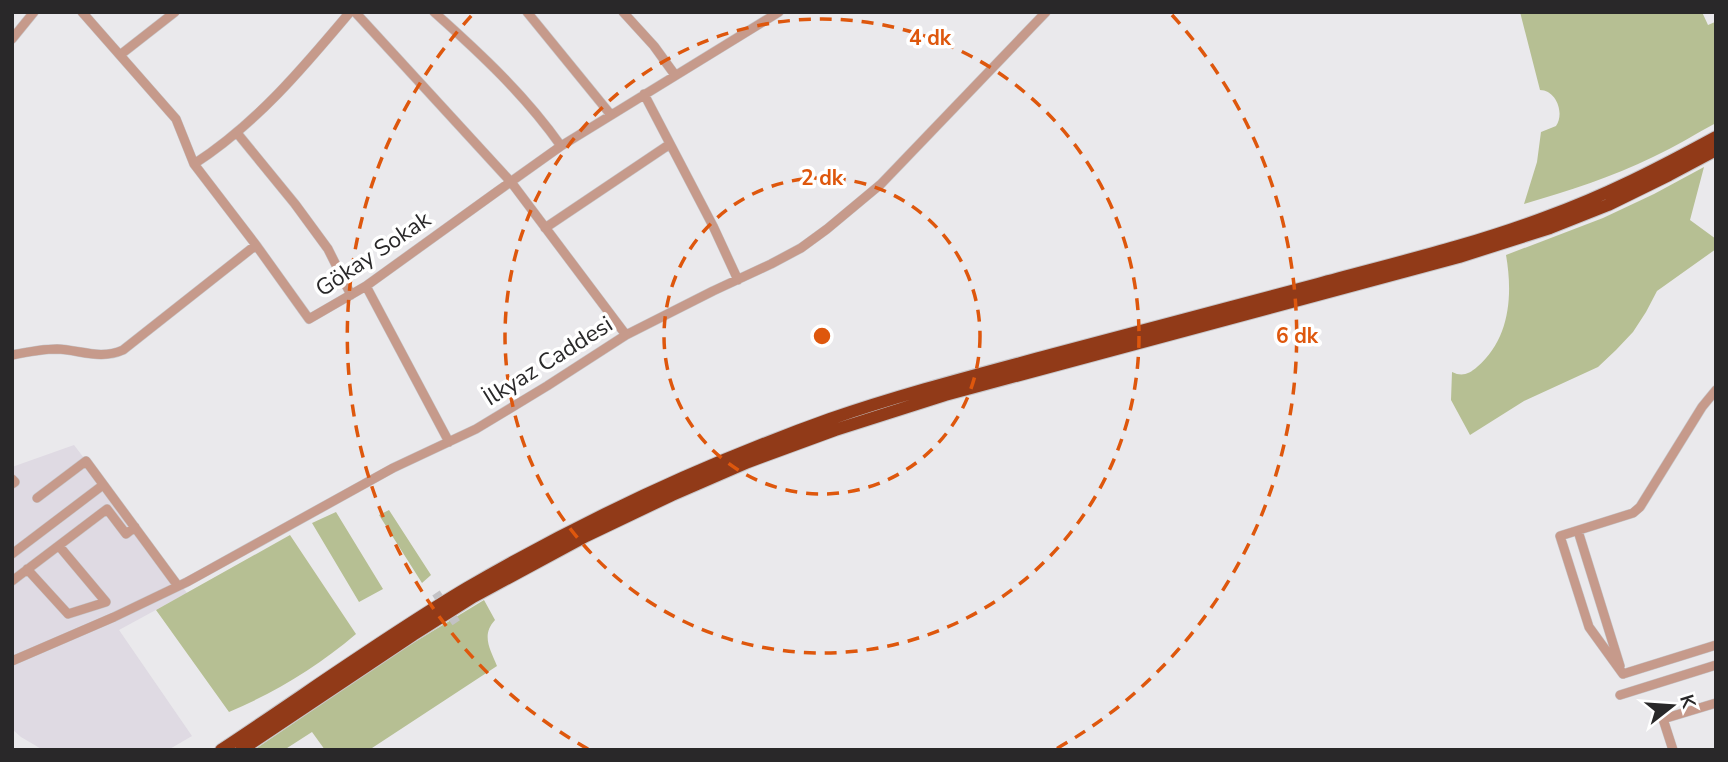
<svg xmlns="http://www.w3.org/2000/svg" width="1728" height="762" viewBox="0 0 1728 762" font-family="'Nunito Sans',sans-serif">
	<rect width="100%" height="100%" fill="#eae9ec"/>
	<path fill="#dfdae3" d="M 74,445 L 187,593 L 119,630 L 192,736 L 168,750 L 43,750 L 21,737 L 12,729 L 12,467 Z"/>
	<path fill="#b6bf93" d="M 1520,12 L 1702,12 L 1708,25 L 1715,22 L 1716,24 L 1716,123 C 1695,134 1675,147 1653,157 C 1612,177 1568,191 1524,204 L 1537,162 L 1541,132 L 1556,126 C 1565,113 1556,90 1540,90 Z
		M 1704,167 L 1690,220 L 1716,239 L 1716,249 L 1657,291 L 1646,312 L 1633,332 L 1616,350 L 1598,367 L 1524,401 L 1470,435 L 1451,400 L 1452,372 C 1462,377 1469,374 1477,367 C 1510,339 1513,295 1506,255 L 1603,218 L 1654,194 Z
		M 389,510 L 431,575 L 422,583 L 379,515 Z
		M 336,512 L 383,589 L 359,602 L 312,523 Z
		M 290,535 L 356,634 C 317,667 276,692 229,712 L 156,610 Z
		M 484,600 L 495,620 C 481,635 490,649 497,666 L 369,750 L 325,750 L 312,732 L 284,750 L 254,750 L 395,654 Z"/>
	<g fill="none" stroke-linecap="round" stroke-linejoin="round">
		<path stroke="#c3c2c5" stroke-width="9" stroke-dasharray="9 4.5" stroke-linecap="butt" d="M 436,593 L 457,624"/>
		<g stroke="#c7c6c9" stroke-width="10">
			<path id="minor" d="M 82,12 L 176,119 L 194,164 L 256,245 L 309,319 L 366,286 L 495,193 L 561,146 L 779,12
				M 355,12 L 511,182 L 626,335
				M 434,12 C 481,54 525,95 561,146
				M 527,12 L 611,115
				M 623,12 L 654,46 L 675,75
				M 12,39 L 34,12
				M 120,55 L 175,12
				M 644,94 L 713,226 L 738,280
				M 237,133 L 295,204 L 328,249 L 351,295
				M 194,164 C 256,124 303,68 350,12
				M 545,228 L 670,144
				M 366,286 L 449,442
				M 12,355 C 27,352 42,349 57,349 C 80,350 101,360 123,350 L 256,245
				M 12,479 L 15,482 L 12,484
				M 37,498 L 86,461 L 178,586
				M 1578,531 L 1620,666
				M 12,554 L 103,485
				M 27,569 L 68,614 L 106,602 L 59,546
				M 12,581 L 107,509 L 126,534 L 135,527
				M 12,661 L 114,617 L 187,582 L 393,468 L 476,429 L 547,386 L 626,335 L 713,291 L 771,264 L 801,248 L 827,229 L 881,184 L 1046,12
				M 1623,674 L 1589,627 L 1560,536 L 1633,513 L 1640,507 L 1702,407 L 1716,390
				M 1623,674 L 1716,645
				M 1620,695 L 1716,665
				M 1673,750 L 1663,719 L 1716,703"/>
		</g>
		<g stroke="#c7c6c9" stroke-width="14">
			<path id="highway" d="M 221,750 C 303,696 383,638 467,588 C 582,521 704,464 830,419 C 902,394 976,375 1050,355 C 1139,331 1229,308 1318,284 C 1395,263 1472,245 1546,217 C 1605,196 1661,167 1716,137
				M 241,750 L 413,635 L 473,597 L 586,536 L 672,495 L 748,462 L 835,430 L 945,395 L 1459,257 L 1550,228 L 1608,205 L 1669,175 L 1716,150"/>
		</g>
		<use href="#minor" stroke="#c69a8b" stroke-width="9"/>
		<use href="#highway" stroke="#913a18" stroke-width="12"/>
	</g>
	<g fill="none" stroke="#de570d" stroke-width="3.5" stroke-dasharray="12 9">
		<circle cx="822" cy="336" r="158"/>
		<circle cx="822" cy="336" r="317"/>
		<path d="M588 749A475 475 0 0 1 472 15M1172 15A475 475 0 0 1 1056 749"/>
	</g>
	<g text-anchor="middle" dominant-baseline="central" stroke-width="7" stroke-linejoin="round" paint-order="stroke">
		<g font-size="23" fill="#292829" stroke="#fff">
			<text transform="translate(373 254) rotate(-34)">Gökay Sokak</text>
			<text transform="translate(548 361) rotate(-32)">İlkyaz Caddesi</text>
		</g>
	</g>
	<circle cx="822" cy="336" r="10" fill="#de570d" stroke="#fff" stroke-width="3.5"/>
	<g font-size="21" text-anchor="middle" font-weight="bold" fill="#de570d" stroke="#fff" stroke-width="7" stroke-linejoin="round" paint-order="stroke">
		<text x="930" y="45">4 dk</text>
		<text x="822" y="185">2 dk</text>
		<text x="1297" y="343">6 dk</text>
	</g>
	<rect width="1728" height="762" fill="none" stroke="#292829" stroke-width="28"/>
	<g transform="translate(1672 706) rotate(73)" stroke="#ffffff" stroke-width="5" paint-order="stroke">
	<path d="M0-5L12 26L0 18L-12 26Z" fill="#292829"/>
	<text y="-10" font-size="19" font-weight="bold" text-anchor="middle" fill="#292829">K</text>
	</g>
</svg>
